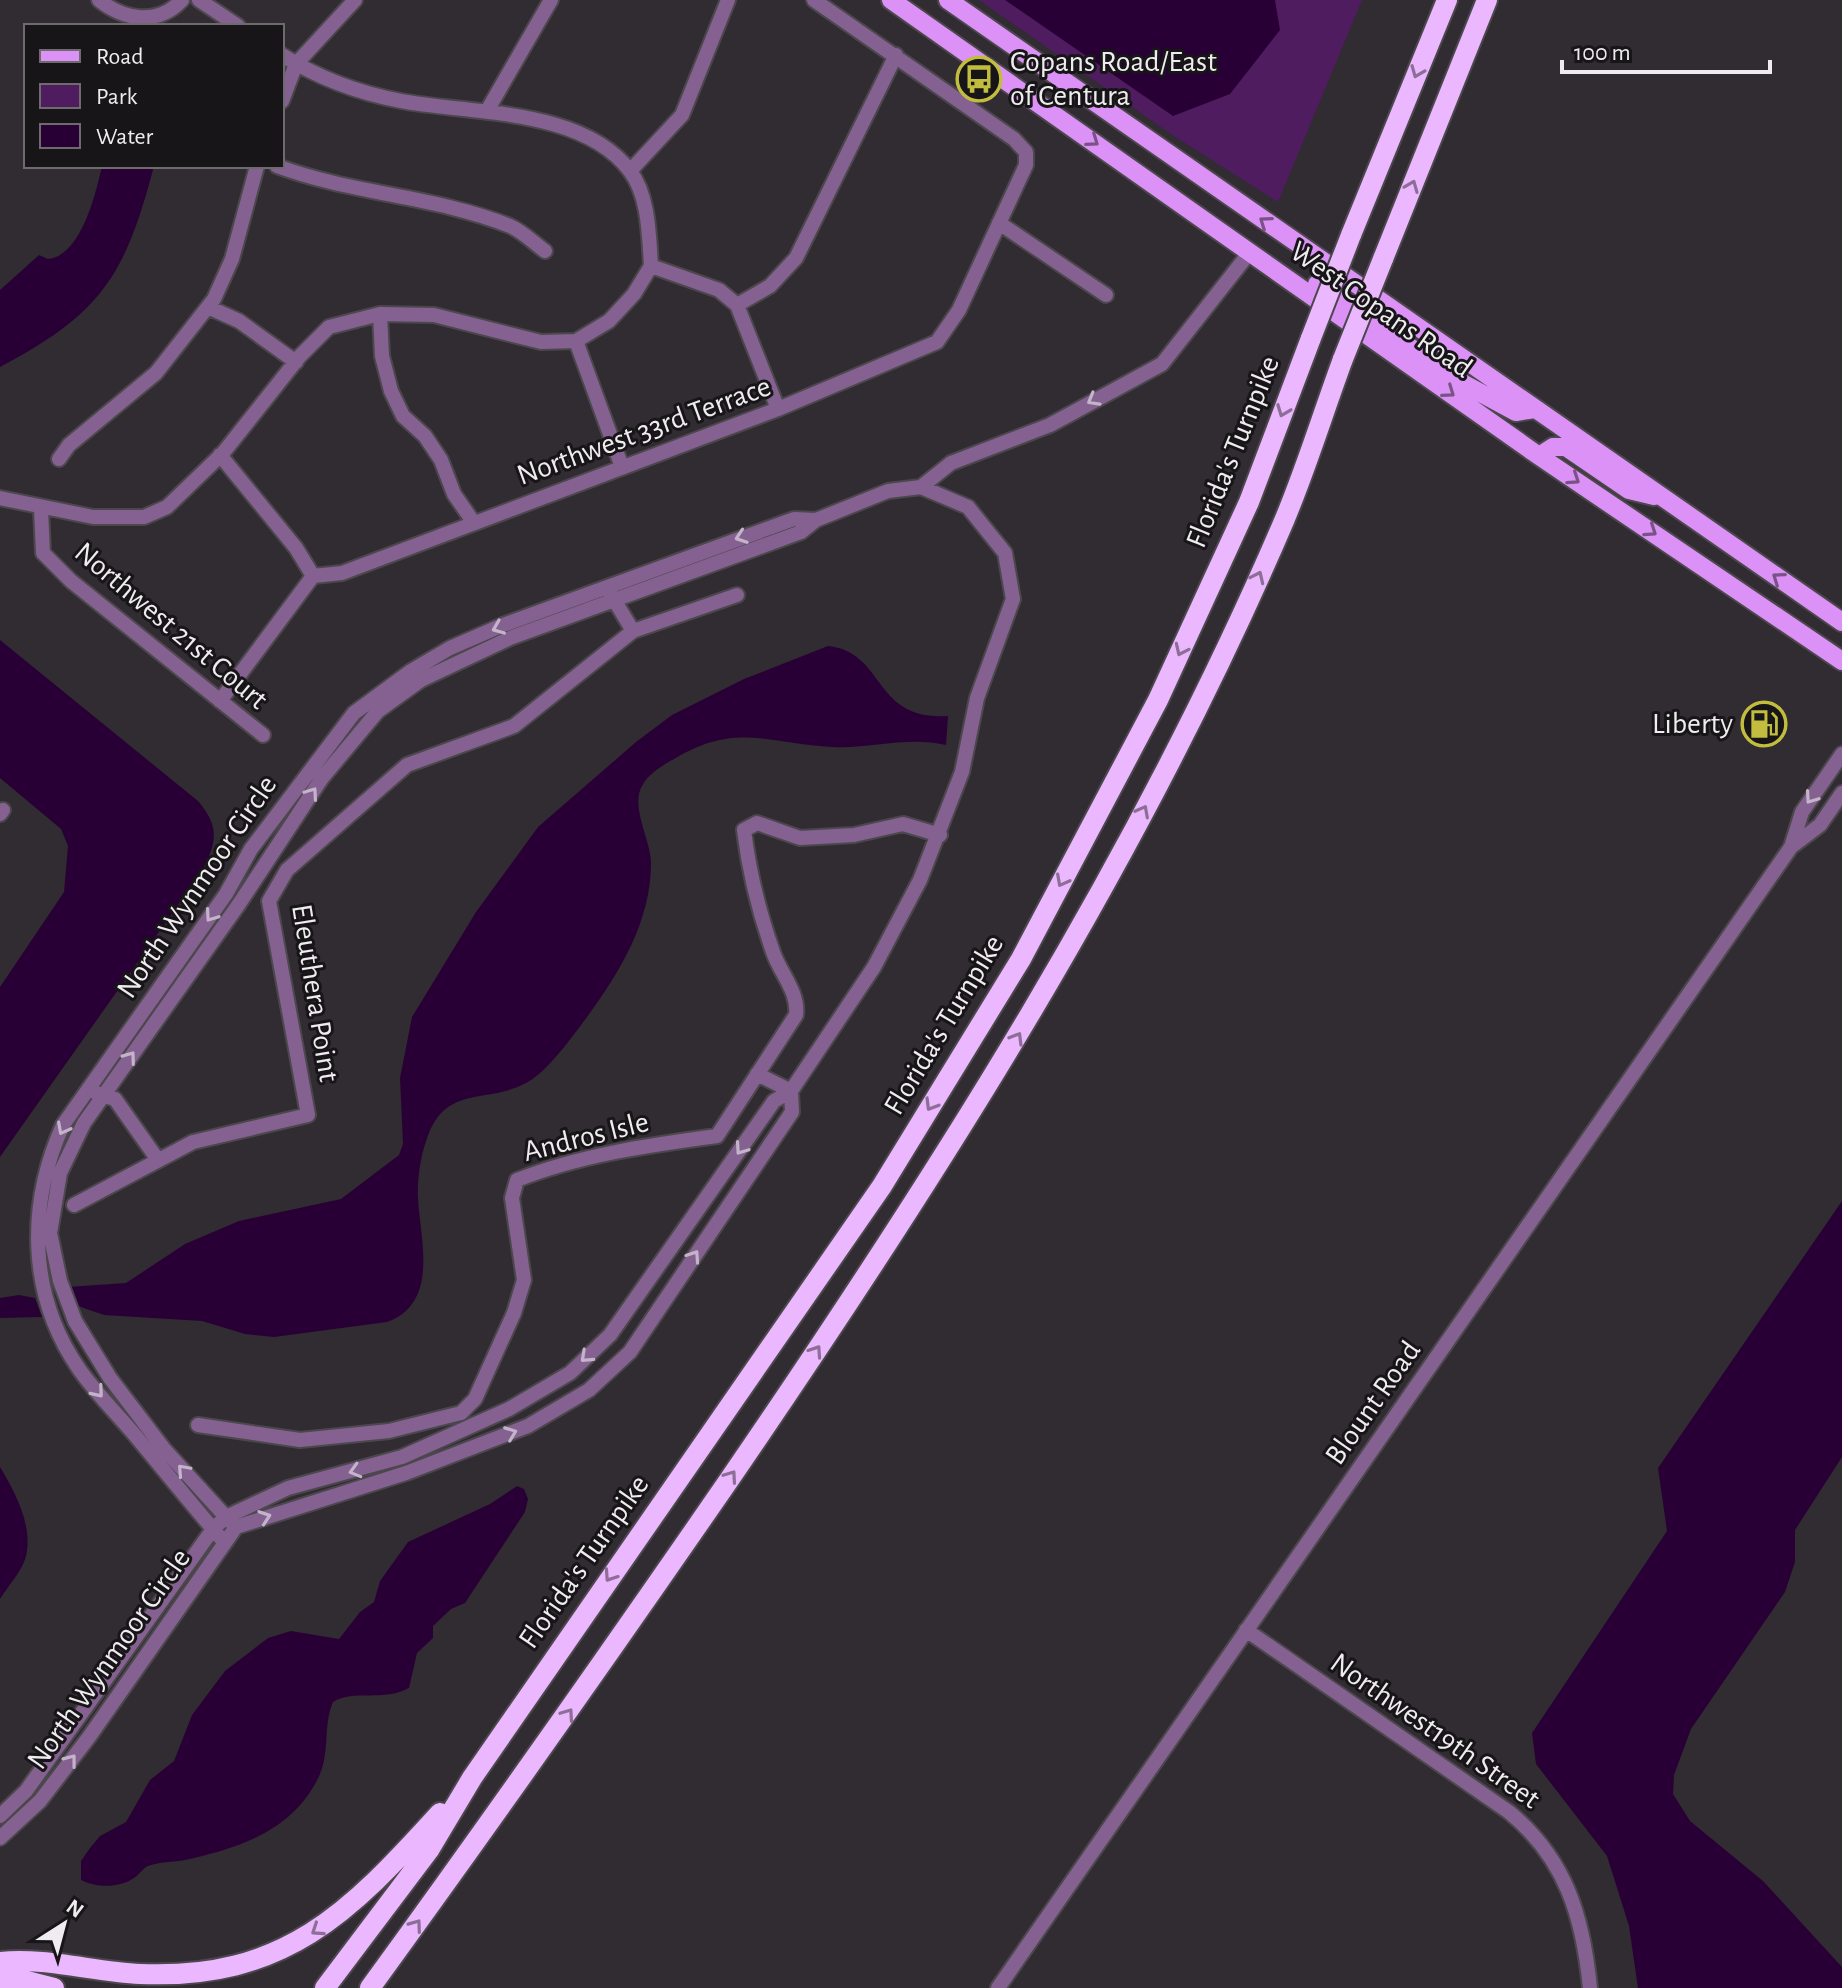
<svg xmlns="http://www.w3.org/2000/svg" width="1842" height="1988" viewBox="0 0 1842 1988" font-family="'Alegreya Sans',sans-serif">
	<rect width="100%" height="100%" fill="#302c31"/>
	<path fill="#4f1c60" d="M 979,0 L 1362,0 L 1278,202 L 1171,134 Z"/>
	<path fill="#290035" d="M 1005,0 L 1275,0 L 1280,30 L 1230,94 L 1173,116 Z
		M 102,166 L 154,166 C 125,276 102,313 0,367 L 0,290 L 39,255 L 48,259 C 81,256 96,193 102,166 Z
		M 0,640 L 198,801 C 220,827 217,842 202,871 L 0,1157 L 0,987 L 64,892 L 68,846 L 61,829 L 0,778 Z
		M 828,646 C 886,652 872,721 948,716 L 946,745 C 906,736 871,749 832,747 C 767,743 735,722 674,759 C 663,765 648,774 642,786 C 630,807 651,840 651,863 C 651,933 606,993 565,1046 C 554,1059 541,1075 526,1083 C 487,1104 449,1085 429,1133 C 421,1152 417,1178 418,1198 C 420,1239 440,1303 387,1322 L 274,1337 L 245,1334 L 202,1321 L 104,1315 L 75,1305 L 67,1287 L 126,1283 L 185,1244 L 239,1221 L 341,1199 L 399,1155 L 403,1144 L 400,1078 L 412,1017 L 476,912 L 538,827 L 636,742 L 672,715 L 744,679 Z
		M 1842,1201 L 1842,1457 L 1795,1530 L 1795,1562 L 1785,1592 L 1691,1729 L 1674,1775 L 1673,1794 L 1690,1821 L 1763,1881 L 1842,1967 L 1842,1988 L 1638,1988 L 1629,1926 L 1607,1856 L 1536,1764 L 1532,1733 L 1667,1531 L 1658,1468 Z
		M 19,1295 L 35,1298 L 42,1317 L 0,1318 L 0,1298 Z
		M 0,1467 C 15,1492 33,1525 26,1556 C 23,1570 8,1586 0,1599 Z
		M 517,1486 L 524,1489 L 528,1499 L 525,1512 L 465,1603 L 451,1609 L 433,1626 L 433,1638 L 417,1653 L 409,1688 C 384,1702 354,1689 333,1702 C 323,1725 330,1750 320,1774 C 295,1830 240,1848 185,1860 C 174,1862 158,1862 148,1866 C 143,1868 139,1875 134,1878 C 120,1888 96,1888 81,1880 L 81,1861 L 90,1848 L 100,1836 L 126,1822 L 150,1780 L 174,1761 L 192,1715 L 225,1671 L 268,1638 L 291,1631 L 339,1639 L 360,1612 L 374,1602 L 380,1581 L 408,1542 L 490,1504 Z"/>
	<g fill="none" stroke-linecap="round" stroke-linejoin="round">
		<g stroke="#4b474c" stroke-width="18">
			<path id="minor" d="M 99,0 C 124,20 158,26 182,0
				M 199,0 L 238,26
				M 282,55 C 318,78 359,93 401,101 C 470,114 583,108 630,171 C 649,196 649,236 651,266 L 719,290 L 737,305 L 778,409
				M 282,101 L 296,64 L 355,0
				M 487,111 L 551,0
				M 277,166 C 352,194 435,196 510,226 C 522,231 534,243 545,251
				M 630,171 L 682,115 L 728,0
				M 999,223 L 1106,295
				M 737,305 L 770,286 L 796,258 L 896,55
				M 208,307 L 239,321 L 296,362
				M 380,314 L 382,356 L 391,391 L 403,416 L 425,436 L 441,460 L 454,494 L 474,523
				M 576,341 L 622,467
				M 220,455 L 296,548 L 313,576
				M 59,459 L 69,445 L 156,373 L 214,299 L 232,259 L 257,166
				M 921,487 L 951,463 L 1050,425 L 1162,364 L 1250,252
				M 0,498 L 93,517 L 144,517 L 167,507 L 223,453 L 300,356 L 329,327 L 380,314 L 434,315 L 541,342 L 576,341 L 609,321 L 634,294 L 651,266
				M 41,509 L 43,553 L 71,581 L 263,735
				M 633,631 L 737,595
				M 220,701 L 313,576 L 342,573 L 778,409 L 937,342 L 959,310 L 1026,165 L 1026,152 L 1014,139 L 814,0
				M 0,814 L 3,810
				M 1791,847 L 1802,812 L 1842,754
				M 757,1074 L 791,1091
				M 96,1093 L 115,1099 L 158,1160
				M 74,1205 L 193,1142 L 308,1115 L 269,901 L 287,870 L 407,765 L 514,726 L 633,631 L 610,593
				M 198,1425 L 300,1440 L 389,1431 L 461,1413 L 475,1399 L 514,1313 L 524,1280 L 512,1198 L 517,1180 C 580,1155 650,1145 717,1136 L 796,1015 C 799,992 780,973 773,952 C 759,912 749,872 744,830 L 757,823 L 800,838 L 854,835 L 903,824 L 940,835
				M 224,1542 C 193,1506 164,1470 134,1434 C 116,1413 95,1392 79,1369 C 28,1295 27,1205 63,1125 L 226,894 L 251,849 L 354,713 L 411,671 L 450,648 L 503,625 L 794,519 L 816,520
				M 1246,1630 L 1509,1812 C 1566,1859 1583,1917 1590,1988
				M 0,1816 L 26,1791 L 213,1529 L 226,1517 L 288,1488 L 402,1457 L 509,1409 L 570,1373 L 610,1335 L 774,1101 L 791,1091 L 874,967 L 920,880 L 962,772 L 977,698 L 1013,599 L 1005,553 L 968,507 L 921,487 L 888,491 L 816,520 L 801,532 L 510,638 L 421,680 L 378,711 L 322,778 L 239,904 L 84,1123 L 60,1173 L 50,1233 L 60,1281 L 75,1321 L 110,1378 L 164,1449 L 226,1517 L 236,1527
				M 0,1838 L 40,1801 L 89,1737 L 236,1527 L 406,1473 L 528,1426 L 589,1390 L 630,1352 L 792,1112 L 791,1091
				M 998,1988 L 1791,847 L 1820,825 L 1842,793"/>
		</g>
		<g stroke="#4b474c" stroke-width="22">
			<path id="major" d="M 891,0 L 1539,456 L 1842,661
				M 948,0 L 1842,622
				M 1317,284 L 1464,384 L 1516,412 L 1535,409
				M 1539,456 L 1553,447 L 1566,447 L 1629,490 L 1654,496"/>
		</g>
		<g stroke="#4b474c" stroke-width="24">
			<path id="highway" d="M 1351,235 L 1447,0
				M 1383,259 L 1487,0
				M 0,1962 C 45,1957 94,1972 140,1974 C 285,1980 349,1913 440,1813
				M 0,1978 L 15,1978 L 54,1988
				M 325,1988 L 429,1850 L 472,1778 L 882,1186 L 1021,959 L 1158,700 L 1249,502 L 1311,338
				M 370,1988 C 492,1820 611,1651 729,1480 C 938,1175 1138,862 1284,521 C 1306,469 1323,413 1343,359"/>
		</g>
		<use href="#minor" stroke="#846191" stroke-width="14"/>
		<use href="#major" stroke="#db91f5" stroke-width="18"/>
		<use href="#highway" stroke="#ebb7fe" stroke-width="20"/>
		<g stroke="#4b474c" stroke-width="24" stroke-linecap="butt">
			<path id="highway-bridge" d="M 1311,338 L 1351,235
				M 1343,359 L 1383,259"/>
		</g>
		<use href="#highway-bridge" stroke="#ebb7fe" stroke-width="20"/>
	</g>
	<defs><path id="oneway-chevron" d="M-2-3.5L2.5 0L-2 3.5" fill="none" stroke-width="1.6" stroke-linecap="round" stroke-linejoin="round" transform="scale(2)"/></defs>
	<g stroke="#8c6e96">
		<use href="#oneway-chevron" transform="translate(1417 72) rotate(112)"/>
		<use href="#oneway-chevron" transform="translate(1412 186) rotate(-68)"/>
		<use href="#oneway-chevron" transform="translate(1283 411) rotate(111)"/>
		<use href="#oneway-chevron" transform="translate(1258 577) rotate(-65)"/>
		<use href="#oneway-chevron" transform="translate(1181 650) rotate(115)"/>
		<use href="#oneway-chevron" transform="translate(1143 811) rotate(-62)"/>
		<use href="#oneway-chevron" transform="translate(1062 881) rotate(118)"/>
		<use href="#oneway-chevron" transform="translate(1017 1038) rotate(-59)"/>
		<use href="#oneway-chevron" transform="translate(931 1105) rotate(121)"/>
		<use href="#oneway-chevron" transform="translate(816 1351) rotate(-56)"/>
		<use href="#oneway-chevron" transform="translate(731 1476) rotate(-55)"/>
		<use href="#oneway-chevron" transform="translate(610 1576) rotate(124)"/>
		<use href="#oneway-chevron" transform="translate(568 1714) rotate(-55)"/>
		<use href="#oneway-chevron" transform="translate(416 1925) rotate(-54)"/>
		<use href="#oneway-chevron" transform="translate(317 1930) rotate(146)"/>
	</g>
	<g stroke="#795386">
		<use href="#oneway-chevron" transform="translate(1093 141) rotate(35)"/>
		<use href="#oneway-chevron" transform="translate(1265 222) rotate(-145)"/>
		<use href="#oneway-chevron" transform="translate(1449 392) rotate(35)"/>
		<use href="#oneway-chevron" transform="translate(1574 479) rotate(34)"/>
		<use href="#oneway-chevron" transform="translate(1651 531) rotate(34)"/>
		<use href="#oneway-chevron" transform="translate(1778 578) rotate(-145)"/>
	</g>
	<g stroke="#c4b4ca">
		<use href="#oneway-chevron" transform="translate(1093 400) rotate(150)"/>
		<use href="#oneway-chevron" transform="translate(741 537) rotate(161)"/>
		<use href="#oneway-chevron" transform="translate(498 628) rotate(158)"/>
		<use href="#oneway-chevron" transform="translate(312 793) rotate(-55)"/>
		<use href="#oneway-chevron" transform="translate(1811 798) rotate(125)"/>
		<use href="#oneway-chevron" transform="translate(211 916) rotate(125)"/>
		<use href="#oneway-chevron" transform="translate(130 1057) rotate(-54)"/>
		<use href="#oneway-chevron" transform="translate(63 1129) rotate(118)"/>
		<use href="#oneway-chevron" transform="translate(741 1149) rotate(125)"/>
		<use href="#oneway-chevron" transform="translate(694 1256) rotate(-56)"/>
		<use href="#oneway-chevron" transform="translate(586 1357) rotate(137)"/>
		<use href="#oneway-chevron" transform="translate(98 1392) rotate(50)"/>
		<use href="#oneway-chevron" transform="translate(511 1433) rotate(-21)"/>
		<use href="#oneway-chevron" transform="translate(183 1470) rotate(-132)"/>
		<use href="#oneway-chevron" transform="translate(355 1471) rotate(164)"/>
		<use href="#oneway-chevron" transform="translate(265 1517) rotate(-19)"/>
		<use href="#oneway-chevron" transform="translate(71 1760) rotate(-52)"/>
	</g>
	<defs>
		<g id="bus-ring" transform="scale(2.3)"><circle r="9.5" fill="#171517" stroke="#c2bd3f" stroke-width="1.5"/><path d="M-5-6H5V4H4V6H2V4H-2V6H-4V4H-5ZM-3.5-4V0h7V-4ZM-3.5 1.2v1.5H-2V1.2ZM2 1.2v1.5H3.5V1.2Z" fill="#c2bd3f"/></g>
		<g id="fuel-ring" transform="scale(2.3)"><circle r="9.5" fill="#171517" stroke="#c2bd3f" stroke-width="1.5"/><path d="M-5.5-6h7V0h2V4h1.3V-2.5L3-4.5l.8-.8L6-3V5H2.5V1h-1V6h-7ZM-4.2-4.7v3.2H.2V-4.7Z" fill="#c2bd3f"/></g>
	</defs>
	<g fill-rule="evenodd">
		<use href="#bus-ring" x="979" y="79"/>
		<use href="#fuel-ring" x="1764" y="724"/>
	</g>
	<g text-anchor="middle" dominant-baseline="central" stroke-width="6" stroke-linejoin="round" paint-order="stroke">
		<g font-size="30" fill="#efecf0" stroke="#171517" text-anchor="start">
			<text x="1010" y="62">Copans Road/East<tspan x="1010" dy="34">of Centura</tspan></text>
			<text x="1733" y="724" text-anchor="end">Liberty</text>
		</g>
		<g font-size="30" fill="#efecf0" stroke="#171517">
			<text transform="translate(1381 310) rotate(35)">West Copans Road</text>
			<text transform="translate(644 431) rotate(-20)">Northwest 33rd Terrace</text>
			<text transform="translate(1233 452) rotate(-68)">Florida's Turnpike</text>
			<text transform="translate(171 626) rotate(40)">Northwest 21st Court</text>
			<text transform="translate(197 887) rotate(-56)">North Wynmoor Circle</text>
			<text transform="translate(315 993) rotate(81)">Eleuthera Point</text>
			<text transform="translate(944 1025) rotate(-59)">Florida's Turnpike</text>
			<text transform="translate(586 1137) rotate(-14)">Andros Isle</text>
			<text transform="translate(1373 1403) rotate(-55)">Blount Road</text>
			<text transform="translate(584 1562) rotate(-55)">Florida's Turnpike</text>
			<text transform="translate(109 1659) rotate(-55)">North Wynmoor Circle</text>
			<text transform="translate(1435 1731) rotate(35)">Northwest19th Street</text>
		</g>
	</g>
	<rect x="24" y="24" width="260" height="144" fill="#171517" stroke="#6d6b6e" stroke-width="2"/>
	<rect x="40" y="50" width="40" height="12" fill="#db91f5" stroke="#6d6b6e" stroke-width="2"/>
	<text x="96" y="64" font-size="24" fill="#efecf0">Road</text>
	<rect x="40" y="84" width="40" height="24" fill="#4f1c60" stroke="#6d6b6e" stroke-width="2"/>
	<text x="96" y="104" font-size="24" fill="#efecf0">Park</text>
	<rect x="40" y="124" width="40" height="24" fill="#290035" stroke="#6d6b6e" stroke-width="2"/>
	<text x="96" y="144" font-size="24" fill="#efecf0">Water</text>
	<g transform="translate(64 1924) rotate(36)" stroke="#171517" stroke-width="6" paint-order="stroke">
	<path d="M0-6L14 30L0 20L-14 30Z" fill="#efecf0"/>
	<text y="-12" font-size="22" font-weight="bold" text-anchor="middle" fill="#efecf0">N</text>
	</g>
	<path d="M1562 60v12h208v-12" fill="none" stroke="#efecf0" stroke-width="4"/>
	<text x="1574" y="60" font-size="24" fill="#efecf0" stroke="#171517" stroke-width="6" paint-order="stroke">100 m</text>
</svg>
